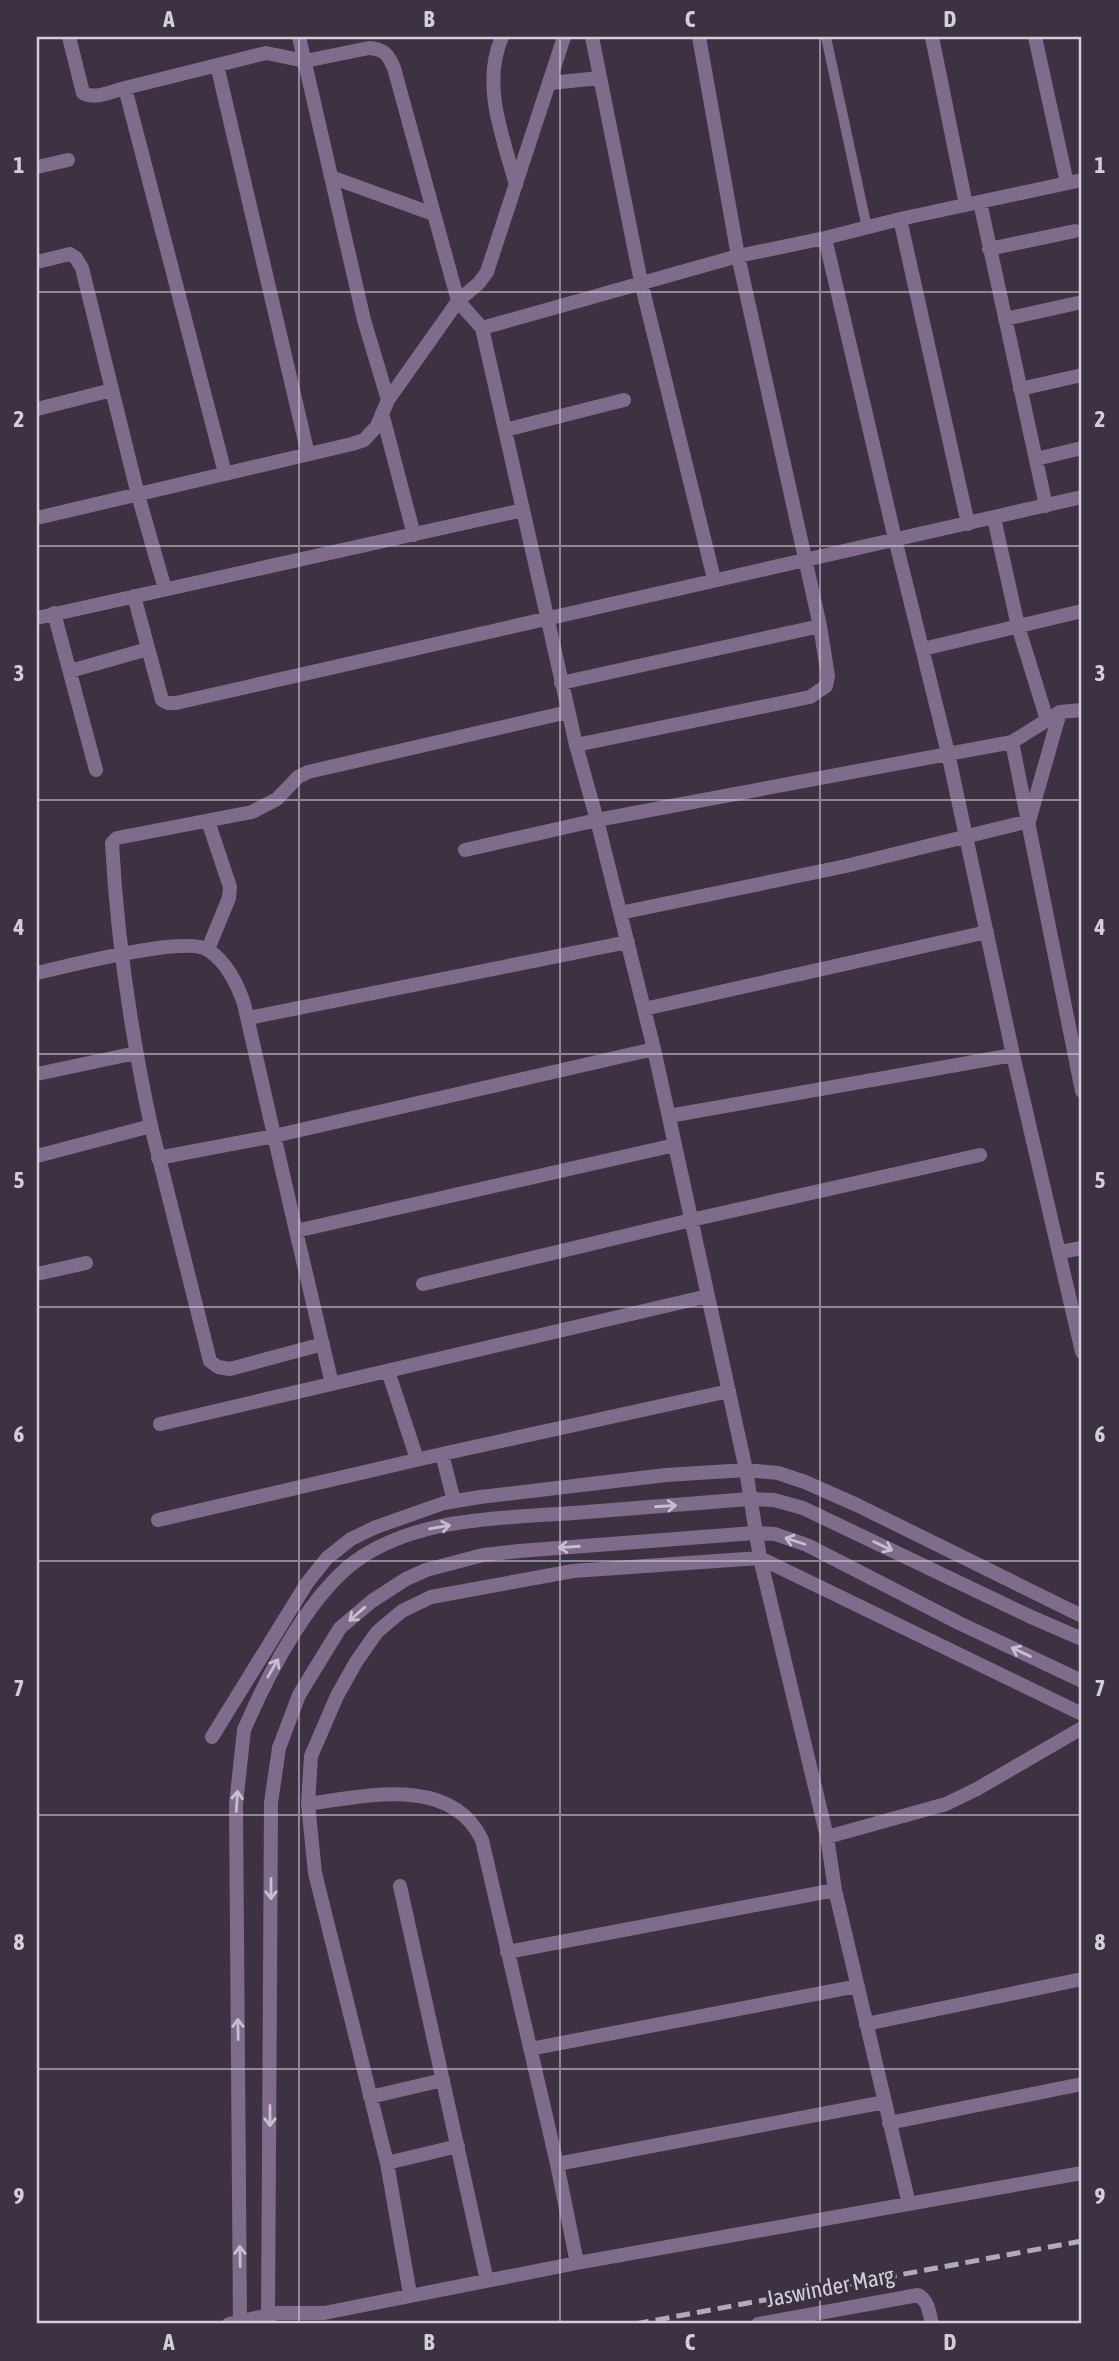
<svg xmlns="http://www.w3.org/2000/svg" width="1119" height="2361" viewBox="0 0 1119 2361" font-family="'Asap Condensed',sans-serif">
	<rect width="100%" height="100%" fill="#3c3242"/>
	<g fill="none" stroke-linecap="round" stroke-linejoin="round">
		<path stroke="#7f6c8b" stroke-width="10" d="M 826,37 L 867,228"/>
		<path stroke="#7f6c8b" stroke-width="14" d="M 69,37 L 83,93 C 95,100 113,91 125,88
			M 299,37 L 364,320 L 388,400
			M 502,37 C 481,85 503,137 516,185
			M 592,37 L 641,282 L 714,579
			M 932,37 L 966,205
			M 1035,37 L 1067,183
			M 217,65 L 308,454
			M 550,83 L 600,78
			M 37,167 L 68,160
			M 331,177 L 433,214
			M 980,202 L 1046,506
			M 900,219 L 968,524
			M 825,238 L 895,539 L 948,753 L 1013,1055 L 1082,1352
			M 989,249 L 1075,231
			M 37,262 L 70,254 L 76,258 L 82,268 L 138,495 L 165,589
			M 1005,319 L 1082,302
			M 482,328 L 738,256 L 825,238 L 900,219 L 1082,180
			M 1020,389 L 1082,375
			M 37,409 L 112,390
			M 382,413 L 414,535
			M 505,430 L 624,400
			M 1036,459 L 1082,448
			M 225,473 L 125,88 L 266,53 L 305,61 L 369,48 C 384,49 388,54 394,68 L 458,301 L 482,328 L 576,745 L 597,820 L 654,1049 L 746,1470 L 760,1558 L 827,1837 L 835,1890 L 909,2204
			M 37,518 L 352,444 L 364,440 L 377,426 L 388,400 L 458,301 L 479,283 L 487,272 L 564,37
			M 994,518 L 1018,626 L 1047,720
			M 134,596 L 162,700 L 168,703 L 176,703 L 1082,497
			M 54,613 L 96,770
			M 37,618 L 523,510
			M 923,649 L 1082,611
			M 70,671 L 148,649
			M 561,683 L 820,626
			M 1012,742 L 1060,712 L 1082,710
			M 576,745 L 810,697 L 826,686 L 828,676 L 820,626 L 738,256 L 699,37
			M 465,850 L 597,820 L 1012,742 L 1082,1091
			M 620,913 L 846,866 L 1029,821 L 1060,712
			M 208,949 L 229,898 L 230,887 L 208,821
			M 37,973 C 67,966 186,935 208,950 C 226,961 238,985 244,1004 L 296,1231 L 675,1145
			M 644,1009 L 987,932
			M 248,1018 L 628,942
			M 37,1074 L 136,1053
			M 669,1116 L 1013,1055
			M 151,1126 C 131,1033 117,938 112,843 L 117,838 L 252,812 L 277,799 L 298,777 L 308,772 L 568,712
			M 37,1156 L 151,1126 L 210,1361 L 218,1367 L 230,1369 L 323,1344
			M 158,1158 L 274,1136 L 654,1049
			M 296,1231 L 332,1384
			M 1060,1252 L 1082,1248
			M 37,1274 L 86,1263
			M 423,1284 L 691,1220 L 980,1155
			M 388,1371 L 417,1459
			M 160,1424 L 708,1296
			M 442,1454 L 454,1501
			M 158,1520 L 442,1454 L 729,1391
			M 212,1737 L 307,1583 L 327,1558 L 351,1539 L 376,1527 L 444,1503 L 480,1497 L 666,1475 L 746,1470 L 778,1473 L 805,1482 L 857,1505 L 1082,1616
			M 308,1804 C 365,1796 452,1775 482,1840 L 557,2164 L 577,2263
			M 827,1837 L 946,1804 L 977,1789 L 1082,1728
			M 400,1886 L 487,2281
			M 507,1952 L 835,1890
			M 866,2024 L 1082,1979
			M 530,2049 L 858,1986
			M 370,2097 L 443,2080
			M 889,2123 L 1082,2084
			M 387,2163 L 458,2146
			M 557,2164 L 885,2102
			M 410,2294 L 387,2163 L 315,1873 L 308,1804 L 311,1756 L 337,1696 L 356,1662 L 377,1632 L 402,1611 L 431,1597 L 573,1571 L 760,1558 L 1082,1714
			M 229,2324 L 278,2313 L 324,2313 L 577,2263 L 1082,2173
			M 758,2324 L 918,2295 C 929,2301 929,2313 932,2324"/>
		<path stroke="#7f6c8b" stroke-width="14" d="M 244,1730 C 267,1676 312,1588 363,1556 C 424,1517 504,1518 574,1513 C 633,1508 691,1504 749,1499 L 774,1500 L 803,1508 L 1029,1616 L 1082,1639
			M 279,1748 L 299,1695 L 340,1628 L 372,1601 L 406,1579 L 426,1570 L 483,1555 L 519,1551 L 754,1533 L 775,1534 L 807,1545 L 959,1623 L 1082,1681"/>
		<path stroke="#b1aab7" stroke-width="5" stroke-dasharray="14 7" stroke-linecap="butt" d="M 635,2324 L 1082,2241"/>
		<path stroke="#7f6c8b" stroke-width="14" d="M 240,2324 L 236,1804 L 244,1730
			M 268,2324 L 271,1803 L 279,1748"/>
	</g>
	<defs><path id="oneway-shaft" d="M-6 0H5M1.5-3L5.5 0L1.5 3" fill="none" stroke-width="1.6" stroke-linecap="round" stroke-linejoin="round" transform="scale(1.75)"/></defs>
	<g stroke="#c7bfcd">
		<use href="#oneway-shaft" transform="translate(666 1506) rotate(-4)"/>
		<use href="#oneway-shaft" transform="translate(440 1527) rotate(-10)"/>
		<use href="#oneway-shaft" transform="translate(795 1541) rotate(-162)"/>
		<use href="#oneway-shaft" transform="translate(883 1546) rotate(26)"/>
		<use href="#oneway-shaft" transform="translate(569 1547) rotate(176)"/>
		<use href="#oneway-shaft" transform="translate(357 1614) rotate(139)"/>
		<use href="#oneway-shaft" transform="translate(1021 1652) rotate(-155)"/>
		<use href="#oneway-shaft" transform="translate(273 1668) rotate(-60)"/>
		<use href="#oneway-shaft" transform="translate(237 1801) rotate(-86)"/>
		<use href="#oneway-shaft" transform="translate(271 1889) rotate(90)"/>
		<use href="#oneway-shaft" transform="translate(238 2029) rotate(-91)"/>
		<use href="#oneway-shaft" transform="translate(270 2116) rotate(90)"/>
		<use href="#oneway-shaft" transform="translate(240 2256) rotate(-91)"/>
	</g>
	<path fill="none" stroke="#d4ced9" stroke-width="2" stroke-opacity="0.55" d="M 299,37 L 299,2324M 560,37 L 560,2324M 820,37 L 820,2324M 37,292 L 1082,292M 37,546 L 1082,546M 37,800 L 1082,800M 37,1054 L 1082,1054M 37,1307 L 1082,1307M 37,1561 L 1082,1561M 37,1815 L 1082,1815M 37,2069 L 1082,2069"/>
	<g text-anchor="middle" dominant-baseline="central" stroke-width="7" stroke-linejoin="round" paint-order="stroke">
		<g font-size="23" fill="#d4ced9" stroke="#3c3242">
			<text transform="translate(830 2287) rotate(-11)">Jaswinder Marg</text>
		</g>
	</g>
	<rect width="1119" height="2361" fill="none" stroke="#3c3242" stroke-width="77"/>
	<rect x="38" y="38" width="1042" height="2284" fill="none" stroke="#d4ced9" stroke-width="2.5"/>
	<g font-size="23" text-anchor="middle" font-weight="bold" fill="#d4ced9">
		<text x="169" y="27">A</text>
		<text x="429" y="27">B</text>
		<text x="690" y="27">C</text>
		<text x="950" y="27">D</text>
		<text x="19" y="173">1</text>
		<text x="1100" y="173">1</text>
		<text x="19" y="427">2</text>
		<text x="1100" y="427">2</text>
		<text x="19" y="681">3</text>
		<text x="1100" y="681">3</text>
		<text x="19" y="935">4</text>
		<text x="1100" y="935">4</text>
		<text x="19" y="1188">5</text>
		<text x="1100" y="1188">5</text>
		<text x="19" y="1442">6</text>
		<text x="1100" y="1442">6</text>
		<text x="19" y="1696">7</text>
		<text x="1100" y="1696">7</text>
		<text x="19" y="1950">8</text>
		<text x="1100" y="1950">8</text>
		<text x="19" y="2204">9</text>
		<text x="1100" y="2204">9</text>
		<text x="169" y="2350">A</text>
		<text x="429" y="2350">B</text>
		<text x="690" y="2350">C</text>
		<text x="950" y="2350">D</text>
	</g>
</svg>
